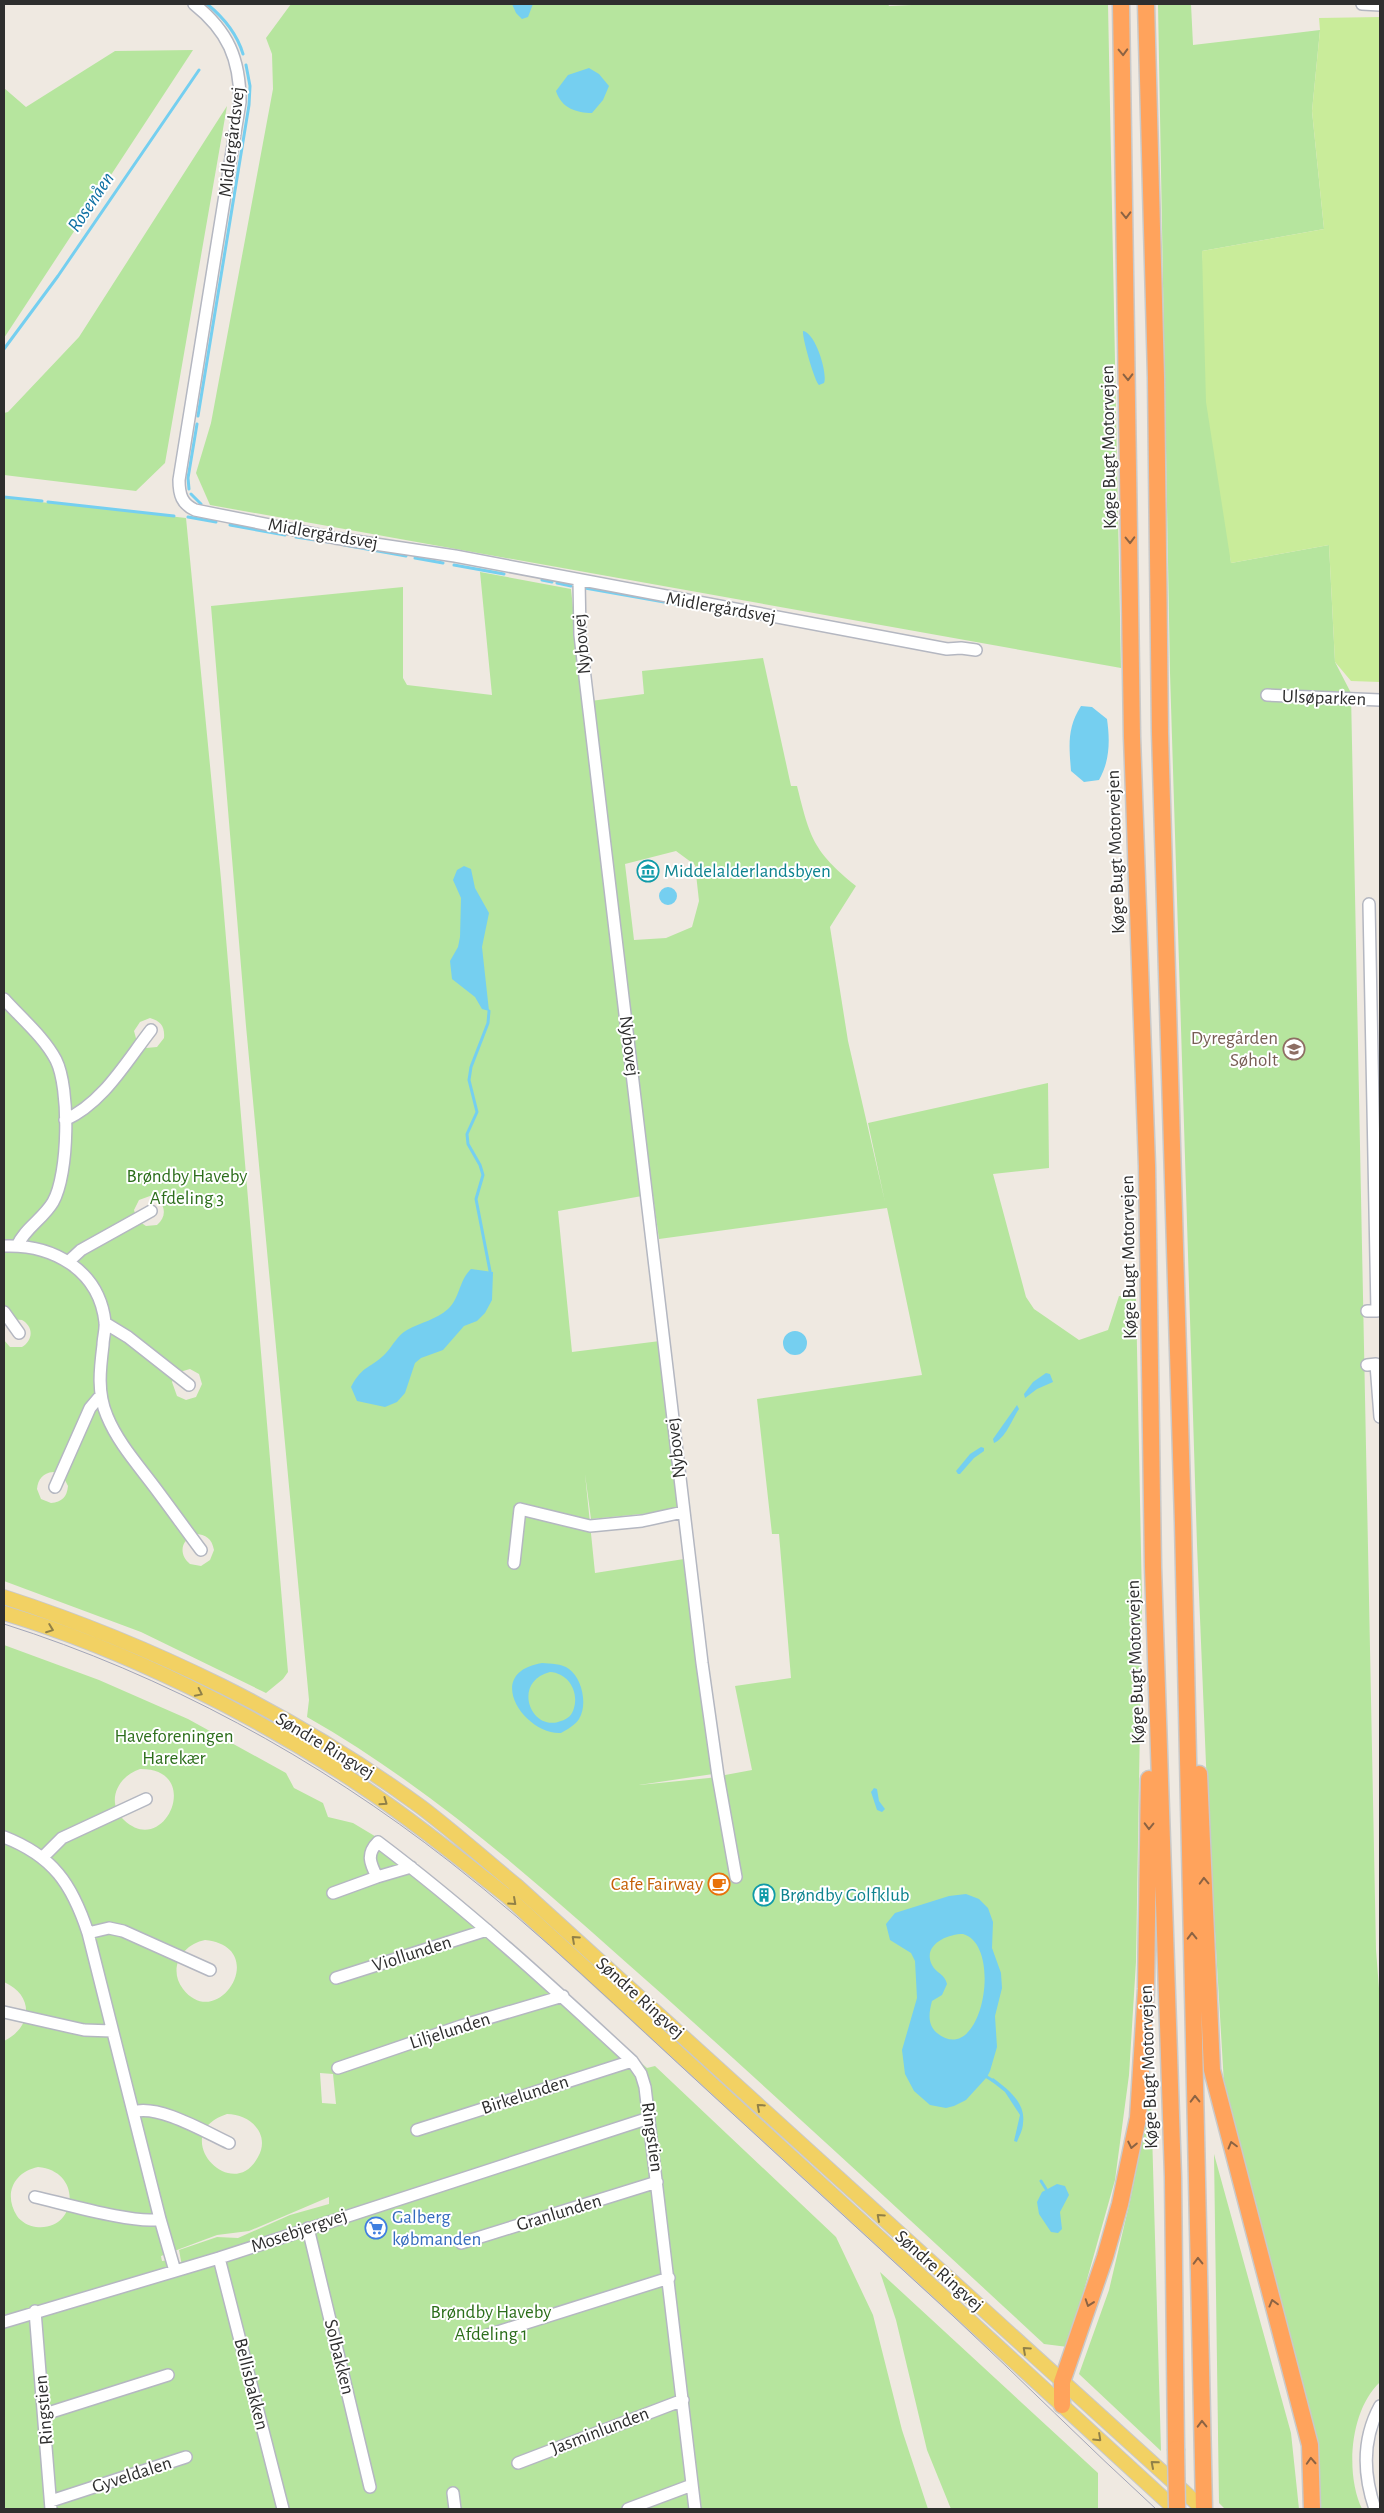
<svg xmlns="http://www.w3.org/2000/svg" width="1384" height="2513" viewBox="0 0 1384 2513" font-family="'Alegreya Sans',sans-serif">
	<rect width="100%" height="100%" fill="#efe9e1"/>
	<path fill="#b6e59e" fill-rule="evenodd" d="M 291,4 L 888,4 L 889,6 L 934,4 L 1108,4 L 1121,668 L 210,505 L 196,473 L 211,423 L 273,89 L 272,54 L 266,38 Z
		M 1158,4 L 1191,4 L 1193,45 L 1320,30 L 1312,111 L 1324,229 L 1202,251 L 1231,563 L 1329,545 L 1335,662 L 1351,693 L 1376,1950 L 1380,2001 L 1380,2382 C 1350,2410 1345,2473 1362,2509 L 1319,2509 L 1224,2084 L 1208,1813 L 1197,1545 L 1170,673 Z
		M 193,50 L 4,338 L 4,88 L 26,107 L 115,51 Z
		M 227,106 L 165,463 L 136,491 L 4,475 L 4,413 L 8,412 L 79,337 Z
		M 4,498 L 186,518 L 221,879 L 288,1672 L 283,1679 L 266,1693 L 141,1632 L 4,1581 L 4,1340 L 10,1347 L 22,1347 C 33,1340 34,1327 22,1320 L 11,1319 L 4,1326 ZM 150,1018 C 161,1021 165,1027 164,1038 L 157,1047 L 146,1048 L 137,1042 L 134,1031 L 140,1022 ZM 150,1196 L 160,1201 C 166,1210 165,1218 157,1225 L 146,1226 L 137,1220 L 134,1210 L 139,1200 ZM 190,1369 L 199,1374 L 202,1384 L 196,1397 L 186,1400 L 177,1396 L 172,1382 L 176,1373 ZM 53,1472 L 63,1476 L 68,1486 C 67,1497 62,1502 51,1503 L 41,1499 L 37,1489 C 38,1479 43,1473 53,1472 ZM 195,1534 C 206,1534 212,1539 214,1550 L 210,1560 L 201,1566 L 190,1564 C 178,1554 181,1540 195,1534 Z
		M 480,572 L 571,589 L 583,702 L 644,694 L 642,671 L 763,658 L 791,786 L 797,786 C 810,838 813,851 856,886 L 830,927 L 848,1041 L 885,1202 L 868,1123 L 1048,1083 L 1049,1168 L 993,1174 L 1026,1297 L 1034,1309 L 1079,1340 L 1108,1330 L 1119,1296 L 1136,1298 L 1142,1602 L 1136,1962 L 1129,2075 L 1115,2180 L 1068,2347 L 1044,2344 C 918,2227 791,2110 663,1995 C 550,1895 439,1792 307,1717 L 309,1700 L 246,1026 L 211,606 L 403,587 L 403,678 L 407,685 L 492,695 ZM 676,851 L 695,865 L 699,901 L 692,927 L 666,938 L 634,940 L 625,864 ZM 635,1066 L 659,1239 L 887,1208 L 922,1375 L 757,1399 L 772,1534 L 779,1534 L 791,1678 L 735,1686 L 752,1770 L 709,1778 L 639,1785 L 713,1774 L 684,1559 L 595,1573 L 585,1474 L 591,1519 L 682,1510 L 660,1341 L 572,1352 L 558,1211 L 642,1196 Z
		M 4,1645 L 99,1680 L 188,1719 L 286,1773 L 294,1788 L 323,1803 L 328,1817 L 353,1823 L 378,1838 L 485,1924 L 647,2068 L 655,2066 L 836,2237 L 873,2315 L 902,2430 L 928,2509 L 4,2509 L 4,2328 L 116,2286 L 4,2315 L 4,2041 C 33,2027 34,1995 4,1982 ZM 140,1769 C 204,1768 165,1859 124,1820 C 105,1802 118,1776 140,1769 ZM 205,1940 C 272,1947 218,2034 183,1989 C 167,1968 183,1944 205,1940 ZM 320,2073 L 333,2074 L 336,2104 L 322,2103 ZM 227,2114 C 250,2114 271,2134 258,2157 C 232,2206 166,2134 227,2114 ZM 38,2167 C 84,2171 77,2232 36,2227 C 29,2226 21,2222 17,2216 C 3,2194 14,2172 38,2167 ZM 329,2197 L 329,2204 L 290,2215 L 238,2238 L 217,2237 L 179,2250 L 182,2266 L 168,2267 L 169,2260 L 162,2261 L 161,2256 L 217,2235 L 249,2231 Z
		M 1151,2096 L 1161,2451 L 1079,2374 L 1109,2290 L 1130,2201 Z
		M 1214,2154 L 1291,2433 L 1299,2509 L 1225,2509 L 1219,2503 Z
		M 880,2272 L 1098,2473 L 1098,2509 L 951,2509 L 927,2450 L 896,2320 Z"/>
	<path fill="#c9ec9a" d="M 1380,17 L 1380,682 L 1351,681 L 1335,662 L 1329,545 L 1231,563 L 1206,402 L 1202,251 L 1324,229 L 1312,111 L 1320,30 L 1319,18 Z"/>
	<path fill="#75cff0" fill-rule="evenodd" d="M 512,4 L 533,4 L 528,17 L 522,19 L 516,13 Z
		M 589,68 L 599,74 L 609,86 L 603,100 L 592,113 C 577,113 561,108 556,91 L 568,75 Z
		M 803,331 C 815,332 828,373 824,383 L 819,385 C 815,382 802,338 803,331 Z
		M 1081,706 L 1092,707 L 1107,719 C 1110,740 1110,761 1099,780 L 1084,782 L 1071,771 C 1069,745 1067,728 1081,706 Z
		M 464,866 L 471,869 L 475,888 L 489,913 L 482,947 L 489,1011 L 482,1009 L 475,997 L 452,979 L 450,961 L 458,947 L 460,937 L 461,898 L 453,880 L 457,870 Z
		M659 896a9 9 0 1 1 18 0a9 9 0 1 1-18 0Z
		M 471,1269 L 493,1272 L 492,1300 L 485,1313 L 477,1321 L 464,1326 L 443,1350 L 421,1358 L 415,1363 L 405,1393 L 397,1402 L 385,1407 L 357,1401 L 351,1387 C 363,1364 371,1369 386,1353 C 394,1344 397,1336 407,1330 C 421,1322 436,1320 448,1309 C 460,1298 459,1280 471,1269 Z
		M783 1343a12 12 0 1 1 24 0a12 12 0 1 1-24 0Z
		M 1046,1373 L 1050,1374 L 1053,1382 L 1037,1389 L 1025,1398 L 1024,1394 L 1033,1382 Z
		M 1017,1405 L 1019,1409 C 1012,1419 1006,1438 994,1443 L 993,1439 Z
		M 981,1447 L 984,1448 L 984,1451 L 974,1458 L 960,1474 L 958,1474 L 956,1471 L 970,1454 Z
		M 542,1663 C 551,1664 561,1663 569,1669 C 582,1678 588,1705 579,1719 C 575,1725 568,1729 561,1733 C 525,1735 482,1673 542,1663 ZM 550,1672 C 568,1673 579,1691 574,1708 C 572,1715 568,1719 561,1721 C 531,1733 511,1682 550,1672 Z
		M 874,1788 L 877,1789 L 879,1801 L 885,1809 L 882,1812 L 877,1810 L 871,1792 Z
		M 966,1894 L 979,1899 L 988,1908 L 993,1922 L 992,1948 L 1001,1973 L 1002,1988 L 995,2016 L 997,2047 L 990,2071 L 987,2077 L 966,2100 L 954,2106 L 946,2108 L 930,2105 L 914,2091 L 905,2074 L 902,2050 L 917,1998 L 915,1961 L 911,1953 L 890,1940 L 886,1924 L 895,1913 L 949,1896 ZM 963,1934 C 1004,1945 982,2069 937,2033 C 927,2025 929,2012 932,2001 L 942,1995 L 947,1984 C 945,1974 936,1973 932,1965 C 922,1945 947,1934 963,1934 Z
		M 993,2078 C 1008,2089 1026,2103 1023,2123 C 1023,2130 1019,2136 1017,2142 L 1014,2141 L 1020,2115 L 1005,2092 L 991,2081 Z
		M 1057,2184 L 1065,2186 L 1069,2195 L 1060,2212 L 1062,2229 L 1058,2233 L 1051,2232 L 1039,2214 L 1037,2202 L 1042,2192 Z"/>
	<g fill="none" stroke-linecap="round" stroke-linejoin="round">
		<path stroke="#75cff0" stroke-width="3" d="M 207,4 C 223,17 237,34 243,54
			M 4,349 L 58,276 L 199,70
			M 198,416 L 249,105 L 250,86 L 246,65
			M 189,489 L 188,478 L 197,424
			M 191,494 L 201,504
			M 4,497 L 42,501
			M 48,502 L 174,516
			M 188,517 L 216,522
			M 230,525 L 285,535
			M 296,537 L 328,542
			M 344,545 L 406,556
			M 415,558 L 443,563
			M 454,565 L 504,574
			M 542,580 L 552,582
			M 557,583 L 571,586
			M 585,588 L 749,617
			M 489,1011 L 488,1023 L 471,1067 L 469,1080 L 477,1112 L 467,1134 L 468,1144 L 480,1165 L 483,1175 L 476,1199 L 490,1271
			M 987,2077 L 995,2082
			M 1041,2181 L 1046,2189"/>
		<g stroke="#b4b7c1" stroke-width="14">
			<path id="minor" d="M 194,4 C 228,31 240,59 240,102 L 179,480 C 179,495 182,504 195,510 L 335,538 L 455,556 L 947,649 L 961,648 L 976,650
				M 1362,4 L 1380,5
				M 579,580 L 580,635 L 702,1663 L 718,1776 L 736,1877
				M 1267,695 L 1380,700
				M 4,999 C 21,1018 44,1037 56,1060 C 70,1088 69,1174 53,1202 C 43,1219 25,1228 17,1246
				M 65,1120 C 103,1103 126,1062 151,1030
				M 4,1246 C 53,1244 99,1270 105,1322 C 106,1329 103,1338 103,1345 C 100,1369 97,1393 107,1416 C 118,1443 139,1466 156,1489 C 171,1509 186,1530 201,1550
				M 68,1262 L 81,1250 L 151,1211
				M 1367,1311 L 1377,1311 L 1369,904
				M 4,1312 L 19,1333
				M 105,1323 L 128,1337 L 189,1385
				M 1367,1365 L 1376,1364 L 1380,1417
				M 55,1487 L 90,1408 L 101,1395
				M 514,1563 L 520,1509 L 590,1526 L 642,1521 L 683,1512
				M 4,1837 C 53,1856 72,1884 88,1933 L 160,2219 L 175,2271
				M 43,1857 L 62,1838 L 146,1799
				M 411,1867 L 377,1877 C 370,1863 366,1854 378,1842 C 467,1909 550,1985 632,2061 L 641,2074 L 645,2087 L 695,2509
				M 333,1893 L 377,1877
				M 88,1933 L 109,1928 L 123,1931 L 210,1970
				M 336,1978 L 487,1930
				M 4,2012 L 84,2030 L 112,2031
				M 338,2068 L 461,2026 L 563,1996
				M 133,2112 C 159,2104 205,2132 229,2143
				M 417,2130 L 632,2061
				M 35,2197 C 62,2203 137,2225 160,2219
				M 308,2228 L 370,2487
				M 461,2243 L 657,2182
				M 219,2258 L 283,2509
				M 35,2311 L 51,2509
				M 4,2322 L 219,2258 L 649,2118
				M 488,2335 L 669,2278
				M 45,2414 L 168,2375
				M 518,2463 L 683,2400
				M 453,2493 L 455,2509
				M 51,2501 L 186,2457
				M 628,2509 L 692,2485
				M 1375,2509 C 1363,2474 1362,2439 1380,2406"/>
		</g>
		<g stroke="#c9c9c9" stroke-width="16">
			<path id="major" d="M 4,1597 C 151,1645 296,1715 421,1807 C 454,1832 485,1860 517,1886 L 1203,2509
				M 4,1613 C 126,1650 254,1714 360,1785 C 412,1820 460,1859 508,1897 L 1175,2509"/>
		</g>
		<g stroke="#c9c9c9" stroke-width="19">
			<path id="highway" d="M 1121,4 L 1132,737 L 1147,1166 L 1153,1567 L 1173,2177 L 1176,2449
				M 1146,4 L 1156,377 L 1160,733 L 1183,1523 L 1204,2509
				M 1199,1774 L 1212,2070 L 1310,2445 L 1312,2509
				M 1062,2405 L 1062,2382 L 1105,2257 L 1120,2204 L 1138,2118 L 1146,1989 L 1149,1779"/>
		</g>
		<use href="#minor" stroke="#fff" stroke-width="11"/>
		<use href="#major" stroke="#f2d163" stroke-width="14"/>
		<use href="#highway" stroke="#ffa35c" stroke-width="16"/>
		<path stroke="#a3a6b8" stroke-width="1" d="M 4,1624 C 165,1675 317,1758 450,1862 C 541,1933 624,2014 709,2092 C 790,2167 872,2241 953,2316 C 1022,2380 1087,2446 1156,2509"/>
		<g stroke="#c9c9c9" stroke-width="19" stroke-linecap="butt">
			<path id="highway-bridge" d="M 1176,2449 L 1177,2509"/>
		</g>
		<use href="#highway-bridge" stroke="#ffa35c" stroke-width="16"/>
	</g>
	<defs><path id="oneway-chevron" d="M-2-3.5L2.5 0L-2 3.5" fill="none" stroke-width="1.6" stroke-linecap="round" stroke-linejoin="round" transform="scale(1.25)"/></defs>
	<g stroke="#8c6343">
		<use href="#oneway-chevron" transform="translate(1123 52) rotate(88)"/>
		<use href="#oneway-chevron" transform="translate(1126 215) rotate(89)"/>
		<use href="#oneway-chevron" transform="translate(1128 377) rotate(89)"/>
		<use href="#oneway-chevron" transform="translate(1130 540) rotate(89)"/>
		<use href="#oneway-chevron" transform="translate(1149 1826) rotate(91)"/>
		<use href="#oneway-chevron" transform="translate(1204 1881) rotate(-92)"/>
		<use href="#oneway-chevron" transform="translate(1192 1936) rotate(-91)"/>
		<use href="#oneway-chevron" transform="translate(1195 2099) rotate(-91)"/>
		<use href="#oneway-chevron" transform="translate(1132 2145) rotate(102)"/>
		<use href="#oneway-chevron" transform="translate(1232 2145) rotate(-105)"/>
		<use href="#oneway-chevron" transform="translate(1198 2261) rotate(-91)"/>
		<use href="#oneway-chevron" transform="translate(1089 2303) rotate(109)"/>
		<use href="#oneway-chevron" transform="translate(1273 2303) rotate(-105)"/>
		<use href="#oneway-chevron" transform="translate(1202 2424) rotate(-91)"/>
		<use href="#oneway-chevron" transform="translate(1311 2461) rotate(-93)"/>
	</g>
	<g stroke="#908048">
		<use href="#oneway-chevron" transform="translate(50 1629) rotate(21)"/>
		<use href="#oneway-chevron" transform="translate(199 1693) rotate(26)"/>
		<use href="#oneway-chevron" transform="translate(384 1802) rotate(35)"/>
		<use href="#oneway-chevron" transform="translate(513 1902) rotate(42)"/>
		<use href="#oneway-chevron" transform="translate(575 1939) rotate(-138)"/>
		<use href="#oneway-chevron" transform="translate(760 2107) rotate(-138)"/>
		<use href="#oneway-chevron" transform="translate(880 2217) rotate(-138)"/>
		<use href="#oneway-chevron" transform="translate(1026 2350) rotate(-138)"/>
		<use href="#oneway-chevron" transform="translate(1098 2438) rotate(43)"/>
		<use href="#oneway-chevron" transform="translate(1154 2464) rotate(-139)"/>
	</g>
	<defs>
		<g id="museum-ring" transform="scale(1.125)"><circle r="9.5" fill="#fff" stroke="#0f9aa8" stroke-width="1.5"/><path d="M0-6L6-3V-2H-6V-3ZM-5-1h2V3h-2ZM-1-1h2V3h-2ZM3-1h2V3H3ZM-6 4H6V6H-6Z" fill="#0f9aa8"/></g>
		<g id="school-ring" transform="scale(1.125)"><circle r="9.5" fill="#fff" stroke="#8d6e63" stroke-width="1.5"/><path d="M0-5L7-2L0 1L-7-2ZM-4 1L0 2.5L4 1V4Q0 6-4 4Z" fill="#8d6e63"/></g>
		<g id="cafe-ring" transform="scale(1.125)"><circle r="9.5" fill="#fff" stroke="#e8710a" stroke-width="1.5"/><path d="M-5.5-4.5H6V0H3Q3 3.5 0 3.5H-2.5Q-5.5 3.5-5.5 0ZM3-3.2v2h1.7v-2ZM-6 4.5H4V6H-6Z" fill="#e8710a"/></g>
		<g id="building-ring" transform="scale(1.125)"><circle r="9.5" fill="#fff" stroke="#0f9aa8" stroke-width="1.5"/><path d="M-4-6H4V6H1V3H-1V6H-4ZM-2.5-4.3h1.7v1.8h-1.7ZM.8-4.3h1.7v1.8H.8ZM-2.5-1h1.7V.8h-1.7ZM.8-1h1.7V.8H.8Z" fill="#0f9aa8"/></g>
		<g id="supermarket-ring" transform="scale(1.125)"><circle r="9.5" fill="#fff" stroke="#3f7fe0" stroke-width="1.5"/><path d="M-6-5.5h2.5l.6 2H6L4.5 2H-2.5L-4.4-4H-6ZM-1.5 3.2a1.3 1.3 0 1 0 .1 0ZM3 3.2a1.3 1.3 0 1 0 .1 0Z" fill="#3f7fe0"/></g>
	</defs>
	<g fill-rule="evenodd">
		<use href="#museum-ring" x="648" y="871"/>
		<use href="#school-ring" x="1294" y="1049"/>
		<use href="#cafe-ring" x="719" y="1884"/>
		<use href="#building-ring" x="764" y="1895"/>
		<use href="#supermarket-ring" x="376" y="2228"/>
	</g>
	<g text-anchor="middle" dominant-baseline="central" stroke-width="4" stroke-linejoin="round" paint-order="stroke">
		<g font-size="19" fill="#2e2e2e" stroke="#fff">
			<text transform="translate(232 142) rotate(-83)">Midlergårdsvej</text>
			<text transform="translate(1109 447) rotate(-91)">Køge Bugt Motorvejen</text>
			<text transform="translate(323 534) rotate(10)">Midlergårdsvej</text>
			<text transform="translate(721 608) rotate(10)">Midlergårdsvej</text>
			<text transform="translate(582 644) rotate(-95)">Nybovej</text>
			<text transform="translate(1324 698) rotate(2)">Ulsøparken</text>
			<text transform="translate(1116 852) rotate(-92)">Køge Bugt Motorvejen</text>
			<text transform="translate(629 1046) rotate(83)">Nybovej</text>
			<text transform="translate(1129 1257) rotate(-91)">Køge Bugt Motorvejen</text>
			<text transform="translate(676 1448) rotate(-97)">Nybovej</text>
			<text transform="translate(1136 1662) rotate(-92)">Køge Bugt Motorvejen</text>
			<text transform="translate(325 1746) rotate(31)">Søndre Ringvej</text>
			<text transform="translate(412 1954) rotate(-18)">Viollunden</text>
			<text transform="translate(640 1998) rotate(42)">Søndre Ringvej</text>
			<text transform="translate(450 2031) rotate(-18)">Liljelunden</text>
			<text transform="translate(1149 2067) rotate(-92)">Køge Bugt Motorvejen</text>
			<text transform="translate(525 2095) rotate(-18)">Birkelunden</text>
			<text transform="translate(652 2137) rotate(82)">Ringstien</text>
			<text transform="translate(559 2213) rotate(-17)">Granlunden</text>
			<text transform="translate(299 2231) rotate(-19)">Mosebjergvej</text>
			<text transform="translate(939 2271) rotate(42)">Søndre Ringvej</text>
			<text transform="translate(339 2357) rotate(76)">Solbakken</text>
			<text transform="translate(251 2384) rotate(76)">Bellisbakken</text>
			<text transform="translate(44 2410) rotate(-95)">Ringstien</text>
			<text transform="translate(600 2431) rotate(-21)">Jasminlunden</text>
			<text transform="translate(132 2475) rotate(-18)">Gyveldalen</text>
		</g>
		<g font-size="19" fill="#0d838f" stroke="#fff" text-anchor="start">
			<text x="664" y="871">Middelalderlandsbyen</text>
			<text x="780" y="1895">Brøndby Golfklub</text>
		</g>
		<g font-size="19" fill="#785e54" stroke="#fff" text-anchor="end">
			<text x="1278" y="1038">Dyregården<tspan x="1278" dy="22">Søholt</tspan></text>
		</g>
		<g font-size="19" fill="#2c6e1b" stroke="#fff">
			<text x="187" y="1176">Brøndby Haveby<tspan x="187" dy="22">Afdeling 3</tspan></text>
			<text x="174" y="1736">Haveforeningen<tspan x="174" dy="22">Harekær</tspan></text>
			<text x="491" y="2312">Brøndby Haveby<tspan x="491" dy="22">Afdeling 1</tspan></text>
		</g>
		<g font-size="19" fill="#c56008" stroke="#fff" text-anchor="end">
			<text x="703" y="1884">Cafe Fairway</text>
		</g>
		<g font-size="19" fill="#366cbe" stroke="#fff" text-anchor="start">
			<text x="392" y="2217">Galberg<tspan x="392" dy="22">købmanden</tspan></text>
		</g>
		<g font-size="20" font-style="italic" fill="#0d6fa3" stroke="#fff">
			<text transform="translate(91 202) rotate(-56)">Rosenåen</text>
		</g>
	</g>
	<rect width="1384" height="2513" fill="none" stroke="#2e2e2e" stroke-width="10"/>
</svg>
